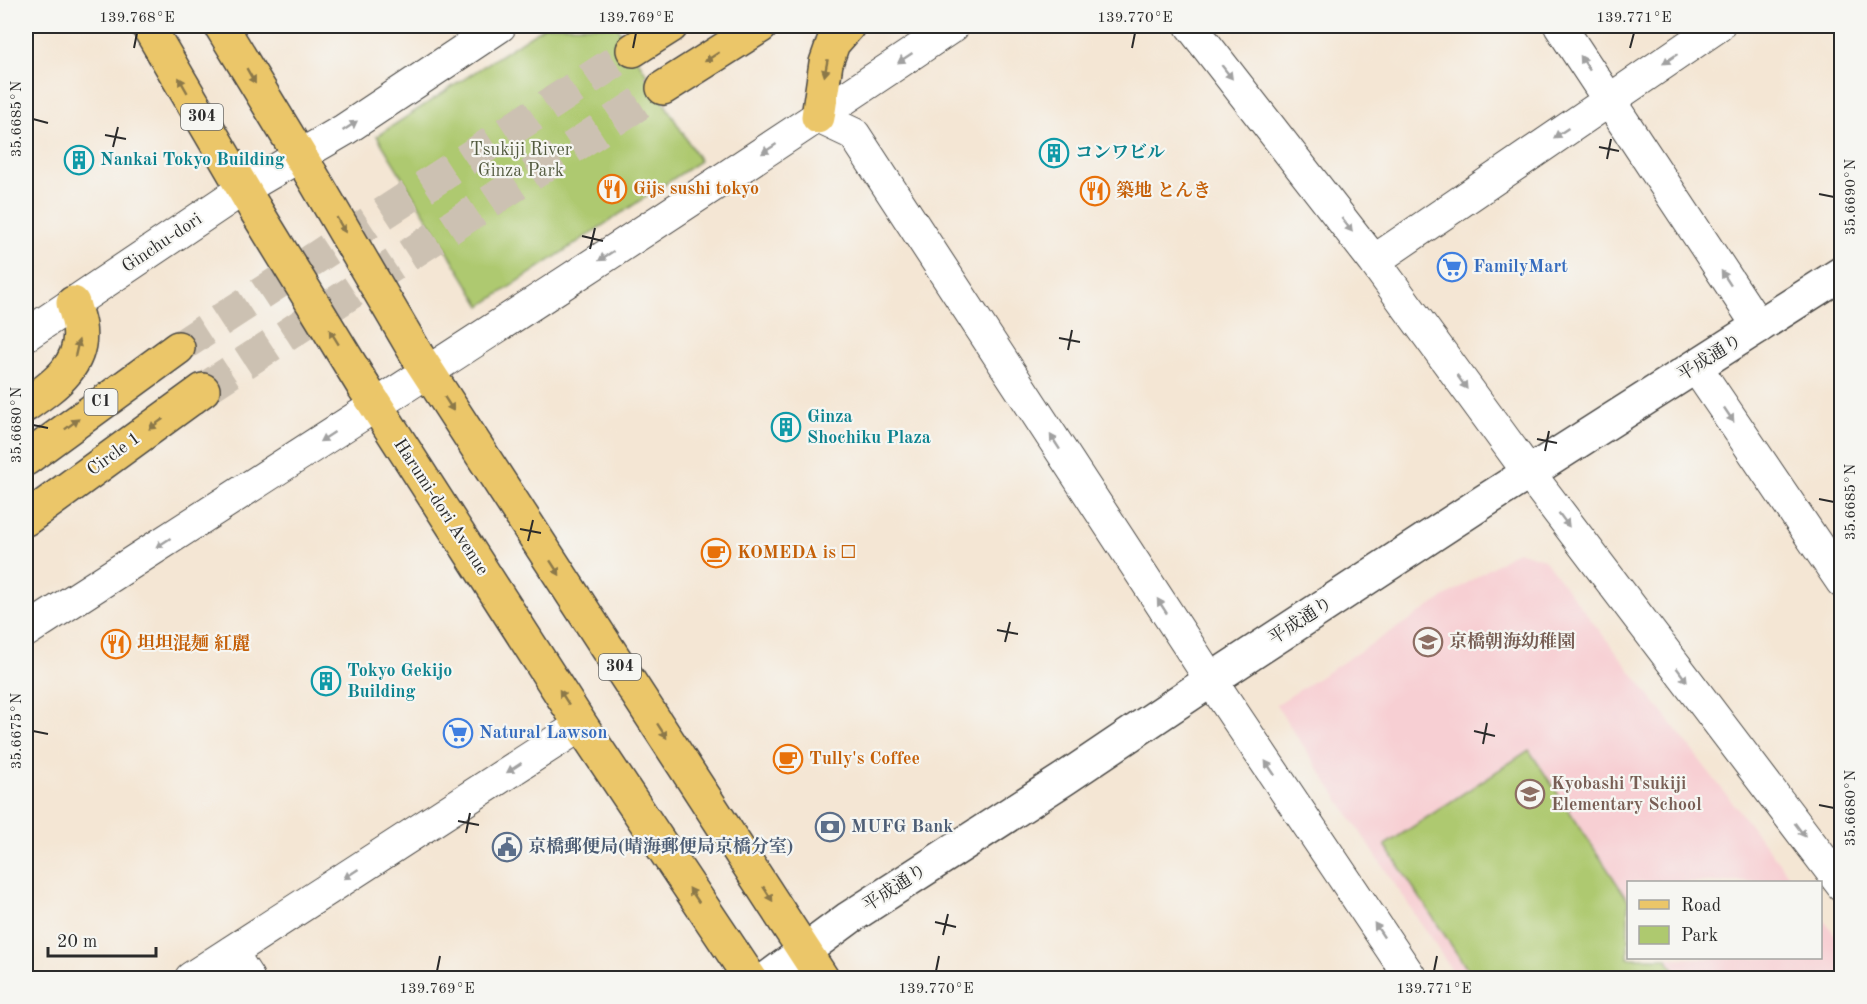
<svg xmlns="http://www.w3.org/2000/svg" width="1867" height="1004" viewBox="0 0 1867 1004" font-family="'Old Standard TT','Noto Serif JP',serif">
	<rect width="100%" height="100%" fill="#f6f6f2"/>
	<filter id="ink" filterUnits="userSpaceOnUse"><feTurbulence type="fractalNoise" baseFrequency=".0167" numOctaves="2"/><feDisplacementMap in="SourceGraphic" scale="12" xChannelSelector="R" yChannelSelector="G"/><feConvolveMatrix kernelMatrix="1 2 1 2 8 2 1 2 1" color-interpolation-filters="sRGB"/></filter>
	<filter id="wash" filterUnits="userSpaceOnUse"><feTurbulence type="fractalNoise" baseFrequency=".008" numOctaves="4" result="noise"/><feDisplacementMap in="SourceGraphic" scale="24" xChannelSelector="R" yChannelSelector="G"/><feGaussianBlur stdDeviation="1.35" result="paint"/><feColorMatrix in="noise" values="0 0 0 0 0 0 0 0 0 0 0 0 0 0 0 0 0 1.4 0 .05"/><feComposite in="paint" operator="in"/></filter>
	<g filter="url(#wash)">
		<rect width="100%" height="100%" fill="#f4e6d4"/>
		<path fill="#f7cfd3" d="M 1517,551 L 1544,559 L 1794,882 L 1628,882 L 1628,958 L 1820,958 L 1821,916 L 1841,943 L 1841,978 L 1457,978 L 1276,705 Z"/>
		<path fill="#aec96f" stroke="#6c7a4d" stroke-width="1.5" d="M 545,26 L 617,26 L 700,161 L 481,306 L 377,136 Z
			M 1529,750 L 1628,900 L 1628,958 L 1666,958 L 1680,978 L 1473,978 L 1385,845 Z"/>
	</g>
	<g filter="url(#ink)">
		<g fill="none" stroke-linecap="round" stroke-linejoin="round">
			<path stroke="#ccc1b2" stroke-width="33" stroke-dasharray="33 16" stroke-linecap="butt" d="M 178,348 L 633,50
				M 203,390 L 663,88"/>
			<g stroke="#494744" stroke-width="34">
				<path id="minor" d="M 1191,26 L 1374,261 L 1529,473 L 1842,885
					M 1560,26 L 1759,327
					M 818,117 L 854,134 L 1211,680 L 1411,978
					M 1374,261 L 1718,26
					M 26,335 L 243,189 L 344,130 L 500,26
					M 1696,367 L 1842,582
					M 26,631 C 336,431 647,232 953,26
					M 231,952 L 248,978
					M 191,978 L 581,725"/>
			</g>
			<g stroke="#494744" stroke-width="36">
				<path id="tertiary" d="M 768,978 L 849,918 L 1064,779 L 1211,680 L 1483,502 L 1842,273"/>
			</g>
			<g stroke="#494744" stroke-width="36">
				<path id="primary" d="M 148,26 L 255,209
					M 221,26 L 311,174
					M 417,355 L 822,978
					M 364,387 L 581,725 L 750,978"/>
			</g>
			<g stroke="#494744" stroke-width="36">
				<path id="motorway" d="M 633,50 L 671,26
					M 663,88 L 761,26
					M 818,117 L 826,63 L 833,43 L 848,26
					M 26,405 C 53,386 85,365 79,326 C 78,319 75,311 73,303
					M 26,459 L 178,348
					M 26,519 L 203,390"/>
			</g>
			<use href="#minor" stroke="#fff" stroke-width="32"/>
			<use href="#tertiary" stroke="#fff" stroke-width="33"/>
			<use href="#primary" stroke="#ebc669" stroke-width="33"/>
			<use href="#motorway" stroke="#ebc669" stroke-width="33"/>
			<g stroke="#494744" stroke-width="36" stroke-linecap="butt">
				<path id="primary-bridge" d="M 311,174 L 417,355
					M 255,209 L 364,387"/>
			</g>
			<use href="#primary-bridge" stroke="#ebc669" stroke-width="33"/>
		</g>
		<defs><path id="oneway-solid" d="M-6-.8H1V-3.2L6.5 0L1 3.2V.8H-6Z" transform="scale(1.5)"/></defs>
		<g fill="#8b784a">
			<use href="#oneway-solid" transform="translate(712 57) rotate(147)"/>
			<use href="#oneway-solid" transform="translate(826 68) rotate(101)"/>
			<use href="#oneway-solid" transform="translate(251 76) rotate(60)"/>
			<use href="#oneway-solid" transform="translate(183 85) rotate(-120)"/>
			<use href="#oneway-solid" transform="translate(341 225) rotate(60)"/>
			<use href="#oneway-solid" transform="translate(334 337) rotate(-122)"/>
			<use href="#oneway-solid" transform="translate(77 348) rotate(-77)"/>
			<use href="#oneway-solid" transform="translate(449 404) rotate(57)"/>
			<use href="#oneway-solid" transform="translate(72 424) rotate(-37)"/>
			<use href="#oneway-solid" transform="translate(156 424) rotate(144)"/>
			<use href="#oneway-solid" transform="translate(555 568) rotate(57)"/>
			<use href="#oneway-solid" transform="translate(564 697) rotate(-123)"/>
			<use href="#oneway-solid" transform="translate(662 731) rotate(57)"/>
			<use href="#oneway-solid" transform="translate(768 894) rotate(57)"/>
			<use href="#oneway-solid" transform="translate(694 895) rotate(-124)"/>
		</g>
		<g fill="#a0a0a0">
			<use href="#oneway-solid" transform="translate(905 58) rotate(146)"/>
			<use href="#oneway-solid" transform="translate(1670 59) rotate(146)"/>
			<use href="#oneway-solid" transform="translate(1585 63) rotate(-123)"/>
			<use href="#oneway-solid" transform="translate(1227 72) rotate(52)"/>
			<use href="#oneway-solid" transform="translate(350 126) rotate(-34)"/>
			<use href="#oneway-solid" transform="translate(1561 133) rotate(146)"/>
			<use href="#oneway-solid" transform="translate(769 149) rotate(147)"/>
			<use href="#oneway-solid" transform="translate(1347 225) rotate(52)"/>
			<use href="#oneway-solid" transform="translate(606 256) rotate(147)"/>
			<use href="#oneway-solid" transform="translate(1726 278) rotate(-123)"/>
			<use href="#oneway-solid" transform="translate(1462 382) rotate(54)"/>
			<use href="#oneway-solid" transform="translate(1729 415) rotate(56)"/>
			<use href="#oneway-solid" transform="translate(327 437) rotate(147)"/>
			<use href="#oneway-solid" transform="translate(1055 442) rotate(-123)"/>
			<use href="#oneway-solid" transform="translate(1564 520) rotate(53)"/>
			<use href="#oneway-solid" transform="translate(163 543) rotate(147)"/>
			<use href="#oneway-solid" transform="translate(1162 606) rotate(-123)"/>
			<use href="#oneway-solid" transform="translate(1682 675) rotate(53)"/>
			<use href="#oneway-solid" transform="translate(514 768) rotate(147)"/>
			<use href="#oneway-solid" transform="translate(1270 768) rotate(-124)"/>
			<use href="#oneway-solid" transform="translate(1800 830) rotate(53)"/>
			<use href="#oneway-solid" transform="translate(351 874) rotate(147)"/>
			<use href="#oneway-solid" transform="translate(1379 930) rotate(-124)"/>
		</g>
	</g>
	<path fill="none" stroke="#2b2b2b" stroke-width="2" d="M 134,48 L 137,33M 633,48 L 636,33M 1132,48 L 1135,33M 1630,48 L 1634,33M 33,119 L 48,123M 105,135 L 126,139M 113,147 L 118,127M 1599,147 L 1619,151M 1607,159 L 1611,139M 1819,194 L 1834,197M 582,236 L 603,241M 590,249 L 595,228M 1059,338 L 1080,342M 1068,350 L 1072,330M 33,425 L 48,428M 1537,439 L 1557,443M 1545,451 L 1549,431M 1819,499 L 1834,502M 520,529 L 541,533M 528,541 L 533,520M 997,630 L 1018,634M 1005,642 L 1010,622M 33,731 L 48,734M 1474,731 L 1495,736M 1483,744 L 1487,723M 1819,805 L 1834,808M 458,821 L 479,825M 466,833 L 470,813M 935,922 L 956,927M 943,935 L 948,914M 437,971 L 440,956M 936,971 L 939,956M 1434,971 L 1437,956"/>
	<defs>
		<g id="building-ring" transform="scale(1.5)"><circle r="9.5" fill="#f6f6f2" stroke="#0f9aa8" stroke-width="1.5"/><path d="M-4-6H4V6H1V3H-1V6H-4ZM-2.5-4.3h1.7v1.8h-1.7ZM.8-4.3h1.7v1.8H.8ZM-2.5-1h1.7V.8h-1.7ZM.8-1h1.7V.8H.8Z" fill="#0f9aa8"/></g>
		<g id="restaurant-ring" transform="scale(1.5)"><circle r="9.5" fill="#f6f6f2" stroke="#e8710a" stroke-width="1.5"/><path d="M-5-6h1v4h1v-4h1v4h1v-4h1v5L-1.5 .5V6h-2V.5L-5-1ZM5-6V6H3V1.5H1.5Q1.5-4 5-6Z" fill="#e8710a"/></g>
		<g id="supermarket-ring" transform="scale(1.5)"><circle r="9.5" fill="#f6f6f2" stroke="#3f7fe0" stroke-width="1.5"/><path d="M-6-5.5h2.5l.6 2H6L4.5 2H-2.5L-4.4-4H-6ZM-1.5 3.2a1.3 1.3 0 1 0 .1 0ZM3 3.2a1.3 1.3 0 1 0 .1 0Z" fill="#3f7fe0"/></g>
		<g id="cafe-ring" transform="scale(1.5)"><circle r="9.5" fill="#f6f6f2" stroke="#e8710a" stroke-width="1.5"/><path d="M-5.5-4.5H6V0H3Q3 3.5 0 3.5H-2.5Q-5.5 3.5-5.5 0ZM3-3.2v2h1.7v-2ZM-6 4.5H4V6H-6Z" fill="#e8710a"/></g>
		<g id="school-ring" transform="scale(1.5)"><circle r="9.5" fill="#f6f6f2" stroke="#8d6e63" stroke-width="1.5"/><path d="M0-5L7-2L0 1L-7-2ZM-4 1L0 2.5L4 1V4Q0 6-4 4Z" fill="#8d6e63"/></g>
		<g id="bank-ring" transform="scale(1.5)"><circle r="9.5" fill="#f6f6f2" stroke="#5c6f8a" stroke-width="1.5"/><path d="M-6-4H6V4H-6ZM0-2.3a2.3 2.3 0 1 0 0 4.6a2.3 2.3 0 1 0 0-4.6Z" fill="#5c6f8a"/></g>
		<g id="civic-ring" transform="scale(1.5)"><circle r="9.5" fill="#f6f6f2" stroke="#5c6f8a" stroke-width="1.5"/><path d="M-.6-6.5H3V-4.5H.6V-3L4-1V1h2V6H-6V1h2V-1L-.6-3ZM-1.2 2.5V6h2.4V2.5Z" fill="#5c6f8a"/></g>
	</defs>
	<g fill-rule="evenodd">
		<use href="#building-ring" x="1054" y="153"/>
		<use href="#building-ring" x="79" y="160"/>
		<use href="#restaurant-ring" x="612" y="189"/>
		<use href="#restaurant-ring" x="1095" y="191"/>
		<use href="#supermarket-ring" x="1452" y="267"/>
		<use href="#building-ring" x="786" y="427"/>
		<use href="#cafe-ring" x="716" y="553"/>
		<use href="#school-ring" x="1428" y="642"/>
		<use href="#restaurant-ring" x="116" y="644"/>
		<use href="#building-ring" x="326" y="681"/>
		<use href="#supermarket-ring" x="458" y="733"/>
		<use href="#cafe-ring" x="788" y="759"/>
		<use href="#school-ring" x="1530" y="794"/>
		<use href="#bank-ring" x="830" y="827"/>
		<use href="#civic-ring" x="507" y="847"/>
	</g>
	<g text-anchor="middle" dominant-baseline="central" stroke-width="4.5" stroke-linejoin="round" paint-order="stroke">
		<g fill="#f6f6f2" stroke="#686867" stroke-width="1.5">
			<rect x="181" y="104" width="42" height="26" rx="4.5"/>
			<rect x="84.5" y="389" width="33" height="26" rx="4.5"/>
			<rect x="599" y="654" width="42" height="26" rx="4.5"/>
		</g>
		<g font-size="16" font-weight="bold" fill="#2b2b2b">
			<text x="202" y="117">304</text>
			<text x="101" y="402">C1</text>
			<text x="620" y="667">304</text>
		</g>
		<g font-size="18" fill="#525a3f" stroke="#f6f6f2">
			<text x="521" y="150">Tsukiji River<tspan x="521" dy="21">Ginza Park</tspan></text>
		</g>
		<g font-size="18" font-weight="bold" fill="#0d838f" stroke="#f6f6f2" text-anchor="start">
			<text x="1075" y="153">コンワビル</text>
			<text x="100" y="160">Nankai Tokyo Building</text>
			<text x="807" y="417">Ginza<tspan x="807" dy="21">Shochiku Plaza</tspan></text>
			<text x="347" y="671">Tokyo Gekijo<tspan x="347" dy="21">Building</tspan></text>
		</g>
		<g font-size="18" font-weight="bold" fill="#c56008" stroke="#f6f6f2" text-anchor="start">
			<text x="633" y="189">Gijs sushi tokyo</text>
			<text x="1116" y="191">築地 とんき</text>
			<text x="737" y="553">KOMEDA is □</text>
			<text x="137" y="644">坦坦混麺 紅麗</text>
			<text x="809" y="759">Tully's Coffee</text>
		</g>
		<g font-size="18" fill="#2b2b2b" stroke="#f6f6f2">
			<text transform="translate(162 243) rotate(-34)">Ginchu-dori</text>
			<text transform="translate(1710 358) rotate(-32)">平成通り</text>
			<text transform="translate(114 454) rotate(-36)">Circle 1</text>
			<text transform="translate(441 507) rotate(57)">Harumi-dori Avenue</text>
			<text transform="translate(1301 621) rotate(-33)">平成通り</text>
			<text transform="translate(895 888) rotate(-33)">平成通り</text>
		</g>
		<g font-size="18" font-weight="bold" fill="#366cbe" stroke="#f6f6f2" text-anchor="start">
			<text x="1473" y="267">FamilyMart</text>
			<text x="479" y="733">Natural Lawson</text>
		</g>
		<g font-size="18" font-weight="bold" fill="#785e54" stroke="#f6f6f2" text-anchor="start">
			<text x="1449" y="642">京橋朝海幼稚園</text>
			<text x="1551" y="784">Kyobashi Tsukiji<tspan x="1551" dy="21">Elementary School</tspan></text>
		</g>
		<g font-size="18" font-weight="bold" fill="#4e5e75" stroke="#f6f6f2" text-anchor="start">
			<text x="851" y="827">MUFG Bank</text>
			<text x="528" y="847">京橋郵便局(晴海郵便局京橋分室)</text>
		</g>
	</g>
	<rect width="1867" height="1004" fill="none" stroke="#f6f6f2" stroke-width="66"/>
	<rect x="1627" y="881" width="195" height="78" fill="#f6f6f2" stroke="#a5a5a2" stroke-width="1.5"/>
	<rect x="1639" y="900" width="30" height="9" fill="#ebc669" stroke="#a5a5a2" stroke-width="1.5"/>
	<text x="1681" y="911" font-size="18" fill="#2b2b2b">Road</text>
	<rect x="1639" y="926" width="30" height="18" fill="#aec96f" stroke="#a5a5a2" stroke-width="1.5"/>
	<text x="1681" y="941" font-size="18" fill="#2b2b2b">Park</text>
	<path d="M48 947v9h108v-9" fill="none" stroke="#2b2b2b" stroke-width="3"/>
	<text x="57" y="947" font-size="18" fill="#2b2b2b" stroke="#f6f6f2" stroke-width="4.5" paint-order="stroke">20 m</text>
	<rect x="33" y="33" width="1801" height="938" fill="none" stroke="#2b2b2b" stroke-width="2"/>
	<g font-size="15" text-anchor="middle" fill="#2b2b2b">
		<text x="137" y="22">139.768°E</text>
		<text x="636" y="22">139.769°E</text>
		<text x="1135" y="22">139.770°E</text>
		<text x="1634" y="22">139.771°E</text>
		<text transform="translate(16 119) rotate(-90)" y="5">35.6685°N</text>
		<text transform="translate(1850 197) rotate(-90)" y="5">35.6690°N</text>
		<text transform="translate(16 425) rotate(-90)" y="5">35.6680°N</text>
		<text transform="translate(1850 502) rotate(-90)" y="5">35.6685°N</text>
		<text transform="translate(16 731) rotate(-90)" y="5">35.6675°N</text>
		<text transform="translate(1850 808) rotate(-90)" y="5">35.6680°N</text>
		<text x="437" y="993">139.769°E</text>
		<text x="936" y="993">139.770°E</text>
		<text x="1434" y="993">139.771°E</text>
	</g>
</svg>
